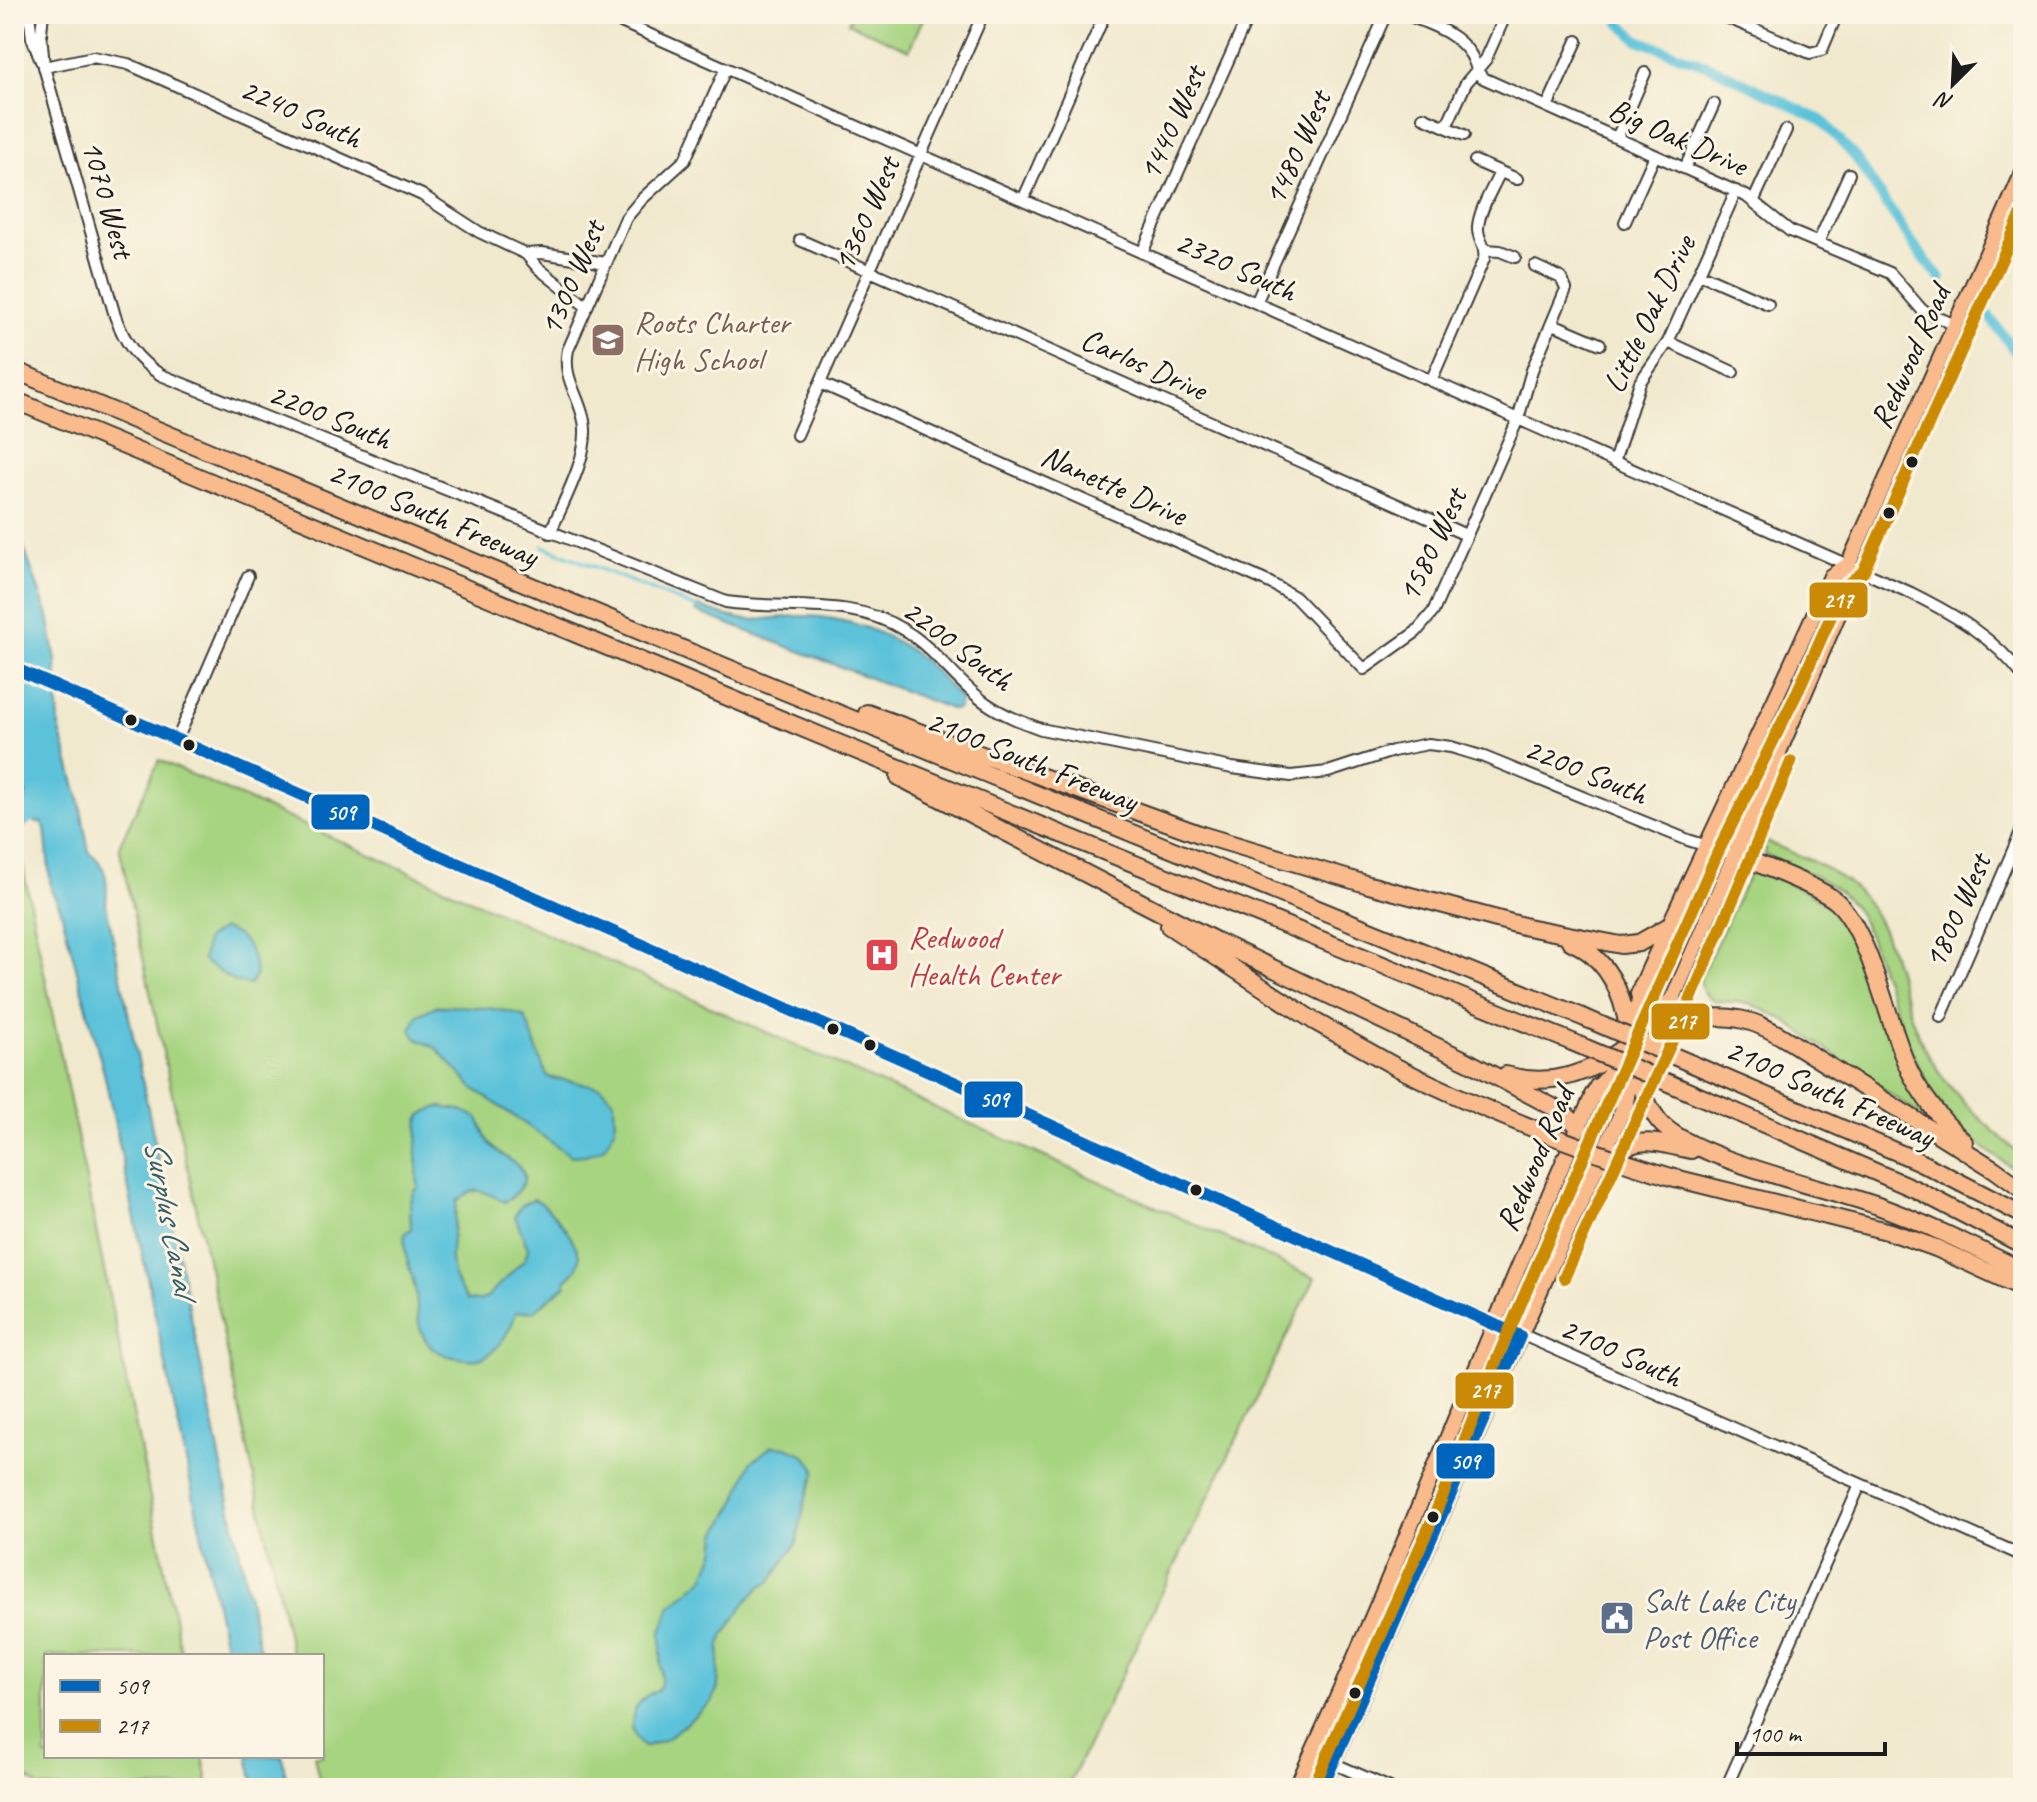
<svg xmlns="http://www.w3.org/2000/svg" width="2037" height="1802" viewBox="0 0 2037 1802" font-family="Caveat,sans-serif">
	<rect width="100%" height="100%" fill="#fcf5e5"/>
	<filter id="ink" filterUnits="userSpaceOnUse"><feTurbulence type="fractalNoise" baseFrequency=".0125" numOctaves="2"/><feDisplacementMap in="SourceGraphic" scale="16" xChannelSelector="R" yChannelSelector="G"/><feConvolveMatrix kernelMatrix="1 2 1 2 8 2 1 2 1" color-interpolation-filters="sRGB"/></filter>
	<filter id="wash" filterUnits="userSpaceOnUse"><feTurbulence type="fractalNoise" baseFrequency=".006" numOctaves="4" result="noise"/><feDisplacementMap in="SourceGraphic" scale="32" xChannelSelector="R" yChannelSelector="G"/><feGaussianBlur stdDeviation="1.8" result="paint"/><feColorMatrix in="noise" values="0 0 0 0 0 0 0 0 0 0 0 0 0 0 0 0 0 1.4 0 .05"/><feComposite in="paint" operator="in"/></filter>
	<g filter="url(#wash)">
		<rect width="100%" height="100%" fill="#f1e9ce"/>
		<path fill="#a7d481" stroke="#62784e" stroke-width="2" d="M 852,14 L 925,14 L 909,50 L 848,23 Z
			M 159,760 L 1315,1278 L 1067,1788 L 321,1788 L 314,1756 L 322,1756 L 322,1656 L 292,1656 L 119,846 Z
			M 1760,839 C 1792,853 1827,864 1853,887 C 1896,926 1897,993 1922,1043 C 1945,1090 1983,1123 2023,1156 L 2023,1175 C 2001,1160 1978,1146 1959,1127 C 1918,1085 1903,1028 1883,975 C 1873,949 1866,917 1846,898 C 1824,876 1793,867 1765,855 L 1766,850 L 1757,846 Z
			M 19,848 L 182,1656 L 46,1656 L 46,1756 L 203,1756 L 209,1788 L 40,1788 L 14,1767 L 14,850 Z
			M 1752,869 C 1789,884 1817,892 1846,920 L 1933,1116 L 1929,1121 L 1781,1018 L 1749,1003 L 1713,1001 L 1703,992 L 1700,978 Z"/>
		<path fill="#5cc2da" stroke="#3c6f7b" stroke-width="2" d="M 14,520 L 48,616 L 56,661 L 59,727 L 79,798 L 89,852 C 108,866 108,882 106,905 L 261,1656 L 227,1656 L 105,1077 L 60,907 L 51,890 L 45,828 L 41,822 L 35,823 L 22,804 L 26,794 L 14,751 Z
			M 698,606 C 715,613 733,619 752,620 C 768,620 784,616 801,616 C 844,616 893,633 925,662 C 938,673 948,686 960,698 L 959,708 L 953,710 L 700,613 L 696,611 Z
			M 222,929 C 245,934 253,951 256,974 L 250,985 L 235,982 L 203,961 L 206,939 Z
			M 436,1006 C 466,1007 496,1006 524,1016 C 535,1036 537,1057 548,1077 L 601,1087 L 614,1101 L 615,1129 L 603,1149 L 585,1155 L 571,1156 L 473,1088 L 436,1048 L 417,1039 L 411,1030 L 418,1015 Z
			M 439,1107 L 461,1110 L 477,1117 C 483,1126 484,1137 491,1145 C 505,1161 537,1168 519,1189 C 514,1195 513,1198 505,1202 C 484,1192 478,1183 457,1201 C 454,1239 440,1268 468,1300 L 479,1301 L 486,1298 L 525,1259 L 528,1249 L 515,1216 C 519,1206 525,1202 535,1199 C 550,1207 580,1243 579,1260 C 578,1270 571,1275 565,1281 L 566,1285 L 534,1311 L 516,1312 C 512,1328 496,1356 478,1359 C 471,1361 461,1358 453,1357 C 442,1355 434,1351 427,1342 C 416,1326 418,1312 416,1294 C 413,1272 402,1256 405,1233 L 411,1229 L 410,1204 L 415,1190 L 419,1188 C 416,1179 416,1122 421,1116 C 425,1111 433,1109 439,1107 Z
			M 772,1446 L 787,1447 L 803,1454 L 815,1467 L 815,1474 L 805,1500 L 797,1542 L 770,1582 L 760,1587 L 745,1603 L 724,1635 L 720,1645 L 718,1688 L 712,1702 L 666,1739 L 644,1747 C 622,1730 633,1696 658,1691 L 661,1684 L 661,1631 L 671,1606 L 704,1578 L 715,1552 L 717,1534 L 737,1499 L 751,1462 Z
			M 248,1756 L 282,1756 L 288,1788 L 255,1788 Z"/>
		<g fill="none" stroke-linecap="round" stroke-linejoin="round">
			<path stroke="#5cc2da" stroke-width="3" d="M 543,546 L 697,608"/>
			<path stroke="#5cc2da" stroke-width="10" d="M 1619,14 L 1620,23 L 1638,40 L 1714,68 L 1821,120 L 1856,158 L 1914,246 L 1941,279
				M 1988,315 L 2023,362"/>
			<path stroke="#5cc2da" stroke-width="18" d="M 19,821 L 45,800"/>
		</g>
	</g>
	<g filter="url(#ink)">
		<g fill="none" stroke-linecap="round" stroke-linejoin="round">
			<g stroke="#3c3b37" stroke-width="14">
				<path id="minor" d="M 29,14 L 32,38 L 41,61
					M 43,14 L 41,32 L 44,67 L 115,316 C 125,343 137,360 161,375 L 726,602 C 787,611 849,596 904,630 C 936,649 956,682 986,703 C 1003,715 1022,722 1041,729 L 1232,768 L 1291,776 L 1328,772 L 1393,751 L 1428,744 L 1451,747 L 1484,757 L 1688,840 L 1736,855
					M 603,14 L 1911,593 C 1955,615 1993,637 2023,676
					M 1405,14 C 1429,24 1457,32 1471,55 C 1476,63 1476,71 1483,78 L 1746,196 L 1790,231 L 1890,273 L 1922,310 L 1955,325
					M 1719,14 L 1810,53 L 1822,50 L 1837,14
					M 44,67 L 93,57 L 128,64 L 422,195 L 479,232 L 526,254 L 538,268 L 587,307
					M 1547,107 L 1577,41
					M 1423,117 L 1464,135
					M 1446,127 L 1466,83 L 1486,59 L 1506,14
					M 1617,138 L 1645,73
					M 1475,161 L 1517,179
					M 1685,168 L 1714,104
					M 1023,200 L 1105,14
					M 1754,200 L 1786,130
					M 2003,216 L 2023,225
					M 1625,222 L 1655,155
					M 800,240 L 1466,535
					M 1818,243 L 1849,174
					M 1486,250 L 1500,251 L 1515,257
					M 1142,253 L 1249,14
					M 526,254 L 542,253 L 606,263
					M 1700,274 L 1768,304
					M 1256,303 L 1386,14
					M 1553,324 L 1600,344
					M 1668,342 L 1733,372
					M 1431,381 L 1484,259 C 1487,246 1477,240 1478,227 C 1479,210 1493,188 1500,172
					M 820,383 L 1270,583 L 1295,597 L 1364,669 L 1416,632 L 1433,612 L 1518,419 L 1532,370 L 1566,289 L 1561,278 L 1535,266
					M 797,435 L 983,14
					M 1614,462 L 1640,382 L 1668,342 L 1736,191
					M 550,533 C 563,502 591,453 584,421 C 579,395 562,377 568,350 L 626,218 L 642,199 L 685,160 L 726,68
					M 14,668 L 2023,1556
					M 177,740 L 248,576
					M 1941,1017 L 2023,827
					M 1312,1754 L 1390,1788
					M 1726,1788 L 1860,1485"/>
			</g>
			<g stroke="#3c3b37" stroke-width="18">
				<path id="major" d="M 1638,994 C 1700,854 1769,717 1831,576 L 1848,565 L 2023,172
					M 1639,1077 L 1851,585 L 1848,565
					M 1296,1788 C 1404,1557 1492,1318 1597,1086
					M 1322,1788 L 1552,1264 L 1626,1103"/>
			</g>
			<g stroke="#3c3b37" stroke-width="20">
				<path id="highway" d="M 14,370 L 769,685 L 1585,1018
					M 14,400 L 838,743 L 1572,1042
					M 867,713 L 1202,835 L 1369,885 L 1527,927 L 1621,945 L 1639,943 L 1669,926
					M 899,777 L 1216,941 L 1467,1061 L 1564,1113 L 1579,1127
					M 1736,855 C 1761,865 1818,886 1836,901 C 1869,930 1888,1022 1906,1063 C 1919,1094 1940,1119 1964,1142
					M 1169,926 L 1314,1021 L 1398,1068
					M 1570,941 C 1633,969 1637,1053 1623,1111
					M 1642,986 C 1634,1030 1629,1083 1659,1121 C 1688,1158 1828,1188 1878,1206 C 1928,1224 1976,1248 2023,1271
					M 1690,1063 L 1920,1162 L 2023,1215
					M 1506,1075 C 1574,1095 1633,1049 1673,999
					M 1678,1087 L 1915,1189 L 2023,1245
					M 1593,1095 C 1625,1054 1682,1008 1739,1019 C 1757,1022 1773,1031 1789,1041 L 1994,1169 L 2023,1190
					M 1598,1164 C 1638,1135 1645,1140 1691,1150
					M 1671,1177 L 1891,1232 L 1936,1248 L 2023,1288"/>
			</g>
			<use href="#minor" stroke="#fff" stroke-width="10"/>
			<use href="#major" stroke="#fabb8c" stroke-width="14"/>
			<use href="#highway" stroke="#fabb8c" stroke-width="16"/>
			<g stroke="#3c3b37" stroke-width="20" stroke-linecap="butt">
				<path id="highway-bridge" d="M 1585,1018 L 1690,1063
					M 1572,1042 L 1678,1087
					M 1398,1068 C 1487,1112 1576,1148 1671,1177"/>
			</g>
			<use href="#highway-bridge" stroke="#fabb8c" stroke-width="16"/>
			<g stroke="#fcf5e5" stroke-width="18">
				<path id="bus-1" d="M 14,668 L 997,1101 L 1520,1336 L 1322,1788"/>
			</g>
			<g stroke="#fcf5e5" stroke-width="18">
				<path id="bus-2" d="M 1564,1278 L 1688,1006 L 1791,762
					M 1313,1788 L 1438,1507 L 1498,1357 L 1594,1133 L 1718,852 L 1796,695 L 1844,587 L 1863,572 L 2023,211"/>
			</g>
			<use href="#bus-1" stroke="#0065bd" stroke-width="12"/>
			<use href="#bus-2" stroke="#cb8a06" stroke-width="12"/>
		</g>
	</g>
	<defs>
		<g id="school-square" transform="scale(1.8)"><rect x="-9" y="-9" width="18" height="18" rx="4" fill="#8d6e63" stroke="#fcf5e5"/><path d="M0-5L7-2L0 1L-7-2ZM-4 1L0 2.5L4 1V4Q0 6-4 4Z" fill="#fff"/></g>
		<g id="hospital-square" transform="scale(1.8)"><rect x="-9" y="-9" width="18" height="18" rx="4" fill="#e0444e" stroke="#fcf5e5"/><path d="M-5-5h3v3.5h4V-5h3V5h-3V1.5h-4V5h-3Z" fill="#fff"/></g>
		<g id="civic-square" transform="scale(1.8)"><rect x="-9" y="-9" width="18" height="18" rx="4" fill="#5c6f8a" stroke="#fcf5e5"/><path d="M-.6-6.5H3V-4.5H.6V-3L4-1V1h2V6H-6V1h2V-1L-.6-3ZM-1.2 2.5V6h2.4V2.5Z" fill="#fff"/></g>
	</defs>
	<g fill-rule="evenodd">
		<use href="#school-square" x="608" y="340"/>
		<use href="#hospital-square" x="882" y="955"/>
		<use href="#civic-square" x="1617" y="1618"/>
	</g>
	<g fill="#1c1c1c" stroke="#fcf5e5" stroke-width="3">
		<circle cx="1912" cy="462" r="7"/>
		<circle cx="1889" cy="513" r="7"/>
		<circle cx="131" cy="720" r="7"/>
		<circle cx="189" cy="745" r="7"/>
		<circle cx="833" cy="1029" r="7"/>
		<circle cx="870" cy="1045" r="7"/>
		<circle cx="1196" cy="1190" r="7"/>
		<circle cx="1433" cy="1517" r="7"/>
		<circle cx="1355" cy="1693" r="7"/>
	</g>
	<g text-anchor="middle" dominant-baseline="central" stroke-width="6" stroke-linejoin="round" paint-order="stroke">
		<g font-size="32" fill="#1c1c1c" stroke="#fcf5e5">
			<text transform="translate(301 113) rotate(24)">2240 South</text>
			<text transform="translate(1172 123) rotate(-66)">1440 West</text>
			<text transform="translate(1678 137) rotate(24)">Big Oak Drive</text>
			<text transform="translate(1297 148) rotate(-66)">1480 West</text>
			<text transform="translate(108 199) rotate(74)">1070 West</text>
			<text transform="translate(866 214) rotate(-66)">1360 West</text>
			<text transform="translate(1236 266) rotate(24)">2320 South</text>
			<text transform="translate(572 278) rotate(-67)">1300 West</text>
			<text transform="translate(1649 314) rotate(-64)">Little Oak Drive</text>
			<text transform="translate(1910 357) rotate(-66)">Redwood Road</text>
			<text transform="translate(1144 364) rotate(24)">Carlos Drive</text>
			<text transform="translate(330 416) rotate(22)">2200 South</text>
			<text transform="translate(1114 485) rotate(24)">Nanette Drive</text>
			<text transform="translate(433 514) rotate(23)">2100 South Freeway</text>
			<text transform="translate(1432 545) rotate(-65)">1580 West</text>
			<text transform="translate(958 645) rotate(37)">2200 South</text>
			<text transform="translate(1032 761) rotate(22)">2100 South Freeway</text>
			<text transform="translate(1586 771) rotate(22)">2200 South</text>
			<text transform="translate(1957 911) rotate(-66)">1800 West</text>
			<text transform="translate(1830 1093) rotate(24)">2100 South Freeway</text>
			<text transform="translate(1535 1159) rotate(-67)">Redwood Road</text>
			<text transform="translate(1621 1352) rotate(24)">2100 South</text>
		</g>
		<g font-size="32" fill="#785e54" stroke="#fcf5e5" text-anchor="start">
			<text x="634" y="322">Roots Charter<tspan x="634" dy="37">High School</tspan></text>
		</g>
		<g font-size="32" fill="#be3a42" stroke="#fcf5e5" text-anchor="start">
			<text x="908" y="937">Redwood<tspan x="908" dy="37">Health Center</tspan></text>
		</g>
		<g font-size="32" fill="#4e5e75" stroke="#fcf5e5" text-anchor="start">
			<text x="1643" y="1600">Salt Lake City<tspan x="1643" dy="37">Post Office</tspan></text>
		</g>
		<g font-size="34" font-style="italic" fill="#365e68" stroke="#fcf5e5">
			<text transform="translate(171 1217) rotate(79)">Surplus Canal</text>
		</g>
	</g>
	<g stroke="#fcf5e5" stroke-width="3">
		<rect x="1808" y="581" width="61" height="38" rx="8" fill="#cb8a06"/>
		<rect x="310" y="793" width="61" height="38" rx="8" fill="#0065bd"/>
		<rect x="1650" y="1002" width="61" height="39" rx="8" fill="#cb8a06"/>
		<rect x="963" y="1080" width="61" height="39" rx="8" fill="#0065bd"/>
		<rect x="1454" y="1371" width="61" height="39" rx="8" fill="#cb8a06"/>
		<rect x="1435" y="1442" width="61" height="38" rx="8" fill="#0065bd"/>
	</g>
	<g font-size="22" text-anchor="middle" font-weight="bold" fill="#fff">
		<text x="1838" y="608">217</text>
		<text x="341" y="820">509</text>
		<text x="1681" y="1029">217</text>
		<text x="994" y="1107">509</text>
		<text x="1485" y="1398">217</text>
		<text x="1465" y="1469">509</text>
	</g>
	<rect width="2037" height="1802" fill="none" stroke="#fcf5e5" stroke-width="48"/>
	<rect x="44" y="1654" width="280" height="104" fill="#fcf5e5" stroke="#a29e95" stroke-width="2"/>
	<rect x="60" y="1680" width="40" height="12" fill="#0065bd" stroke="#a29e95" stroke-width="2"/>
	<text x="116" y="1694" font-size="24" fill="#1c1c1c">509</text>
	<rect x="60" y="1720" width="40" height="12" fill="#cb8a06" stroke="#a29e95" stroke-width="2"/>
	<text x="116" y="1734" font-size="24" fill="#1c1c1c">217</text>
	<g transform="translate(1953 84) rotate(204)" stroke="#fcf5e5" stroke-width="6" paint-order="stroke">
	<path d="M0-6L14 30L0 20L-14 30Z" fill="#1c1c1c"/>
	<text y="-12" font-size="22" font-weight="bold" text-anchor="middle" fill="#1c1c1c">N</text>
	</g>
	<path d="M1737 1742v12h148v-12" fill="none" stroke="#1c1c1c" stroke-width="4"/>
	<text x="1749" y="1742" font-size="24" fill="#1c1c1c" stroke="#fcf5e5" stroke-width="6" paint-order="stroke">100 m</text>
</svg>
